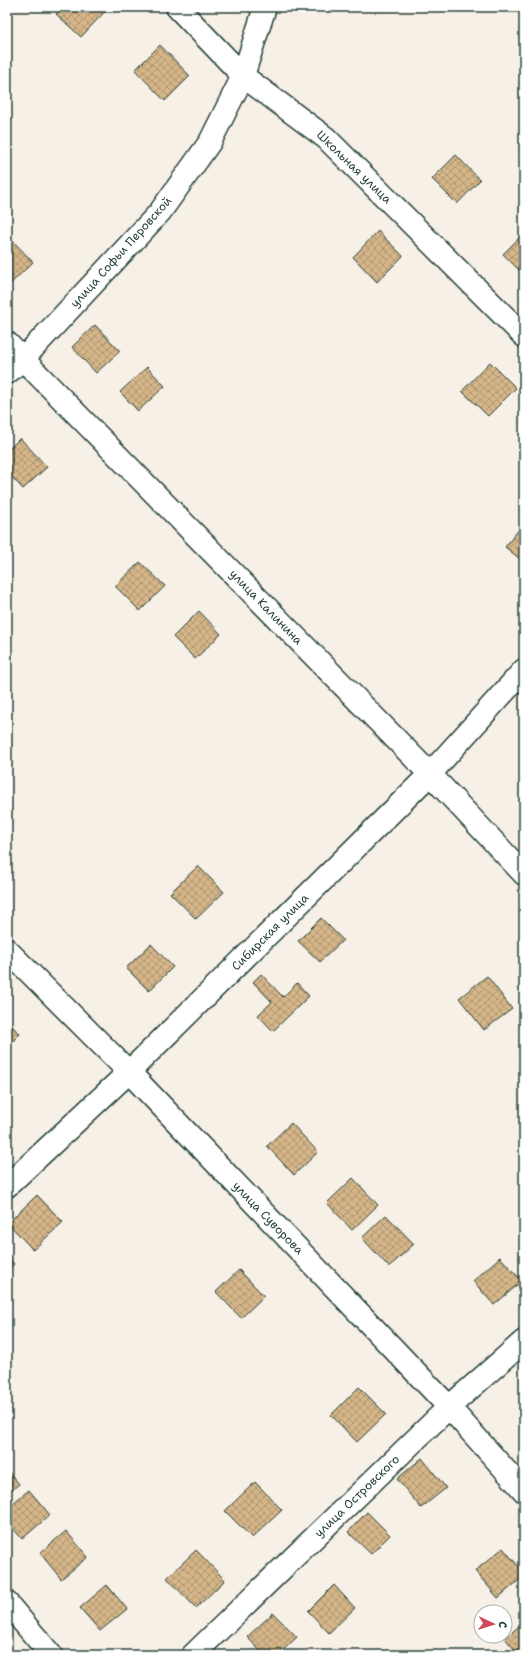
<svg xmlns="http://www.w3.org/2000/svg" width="531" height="1662" viewBox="0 0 531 1662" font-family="'Shantell Sans',sans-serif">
	<defs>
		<pattern id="building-cross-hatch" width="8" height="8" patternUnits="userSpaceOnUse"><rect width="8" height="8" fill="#d6b689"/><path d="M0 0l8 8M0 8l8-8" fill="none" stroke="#ad9571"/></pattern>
	</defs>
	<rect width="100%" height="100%" fill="#f7f0e7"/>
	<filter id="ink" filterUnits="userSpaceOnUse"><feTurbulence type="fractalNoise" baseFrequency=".025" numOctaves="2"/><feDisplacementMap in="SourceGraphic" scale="8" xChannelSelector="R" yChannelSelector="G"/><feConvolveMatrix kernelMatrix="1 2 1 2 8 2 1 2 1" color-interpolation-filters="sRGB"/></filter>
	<g filter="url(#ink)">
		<path fill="url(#building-cross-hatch)" stroke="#1f3d34" d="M 63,7 L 109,7 L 81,37 L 56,14 Z
			M 160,45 L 190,76 L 165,101 L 135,70 Z
			M 456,155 L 480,180 L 457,204 L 432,179 Z
			M 378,231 L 403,256 L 377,282 L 353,257 Z
			M 524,233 L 524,275 L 503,254 Z
			M 10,238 L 33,262 L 7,287 L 7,241 Z
			M 95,325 L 120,351 L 96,373 L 72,347 Z
			M 490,362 L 516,388 L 488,416 L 462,391 Z
			M 147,367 L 165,386 L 138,411 L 120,392 Z
			M 20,438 L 47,467 L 23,489 L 7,472 L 7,451 Z
			M 524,523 L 524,562 L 505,547 Z
			M 140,562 L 165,586 L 140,611 L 115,586 Z
			M 199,611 L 221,634 L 195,659 L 173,637 Z
			M 198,866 L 224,892 L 196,919 L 170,893 Z
			M 321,918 L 343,940 L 320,962 L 298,941 Z
			M 151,944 L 173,967 L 149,991 L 126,968 Z
			M 261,974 L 283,997 L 297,983 L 309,996 L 273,1031 L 258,1015 L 272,1002 L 253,982 Z
			M 487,976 L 512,1009 L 484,1030 L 459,998 Z
			M 7,1021 L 20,1034 L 7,1047 Z
			M 291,1123 L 318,1152 L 294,1175 L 267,1146 Z
			M 353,1178 L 378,1205 L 352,1230 L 327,1203 Z
			M 37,1195 L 63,1222 L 33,1250 L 8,1223 Z
			M 386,1215 L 414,1244 L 389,1267 L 362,1238 Z
			M 7,1256 L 14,1264 L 7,1271 Z
			M 500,1257 L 522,1281 L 494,1305 L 473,1281 Z
			M 239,1270 L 264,1296 L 241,1318 L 216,1292 Z
			M 359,1387 L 386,1414 L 357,1442 L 331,1415 Z
			M 422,1458 L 446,1488 L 421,1508 L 397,1479 Z
			M 7,1470 L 19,1484 L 7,1494 Z
			M 255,1482 L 282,1510 L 252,1538 L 225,1511 Z
			M 29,1490 L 50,1515 L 22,1539 L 7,1521 L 7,1508 Z
			M 367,1512 L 390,1535 L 371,1554 L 348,1532 Z
			M 66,1531 L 88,1557 L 61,1579 L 40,1553 Z
			M 503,1548 L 524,1573 L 524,1576 L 498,1598 L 475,1571 Z
			M 196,1550 L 225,1580 L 196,1608 L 167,1578 Z
			M 107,1585 L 127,1609 L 100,1631 L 80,1608 Z
			M 334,1585 L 355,1608 L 329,1633 L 308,1611 Z
			M 273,1613 L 297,1637 L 278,1655 L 264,1655 L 247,1637 Z
			M 524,1622 L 524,1655 L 519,1655 L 505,1638 Z"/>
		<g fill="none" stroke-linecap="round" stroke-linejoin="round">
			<g stroke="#1f3d34" stroke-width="25">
				<path id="minor" d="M 177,7 L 243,76 L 326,138 L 524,336
					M 7,343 L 430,774 L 524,874
					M 7,373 L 23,359 L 160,212 L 210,142 L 243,76 L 265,7
					M 7,950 L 129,1072 L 449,1407 L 524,1491
					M 7,1186 L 129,1072 L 430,774 L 524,670
					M 7,1603 L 51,1655
					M 193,1655 L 449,1407 L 524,1341"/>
			</g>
			<use href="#minor" stroke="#fff" stroke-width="22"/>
		</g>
	</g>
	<g text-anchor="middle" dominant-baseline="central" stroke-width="3.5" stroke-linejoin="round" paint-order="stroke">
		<g font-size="12" fill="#1f3d34" stroke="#fff">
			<text transform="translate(354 167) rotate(44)">Школьная улица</text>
			<text transform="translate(121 252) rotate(-48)">улица Софьи Перовской</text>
			<text transform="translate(266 607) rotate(46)">улица Калинина</text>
			<text transform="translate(270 932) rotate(-45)">Сибирская улица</text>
			<text transform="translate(268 1218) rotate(46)">улица Суворова</text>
			<text transform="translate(357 1496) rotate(-44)">улица Островского</text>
		</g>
	</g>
	<rect width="531" height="1662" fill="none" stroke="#fff" stroke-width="24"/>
	<rect x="12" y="12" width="507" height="1638" fill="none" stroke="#1f3d34" stroke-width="1.5" filter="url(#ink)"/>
	<g transform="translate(493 1624) rotate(94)"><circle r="19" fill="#ffffff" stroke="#a5b1ae"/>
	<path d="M0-3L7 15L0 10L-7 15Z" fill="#d1495b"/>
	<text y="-6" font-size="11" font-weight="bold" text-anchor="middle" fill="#1f3d34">С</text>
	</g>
</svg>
